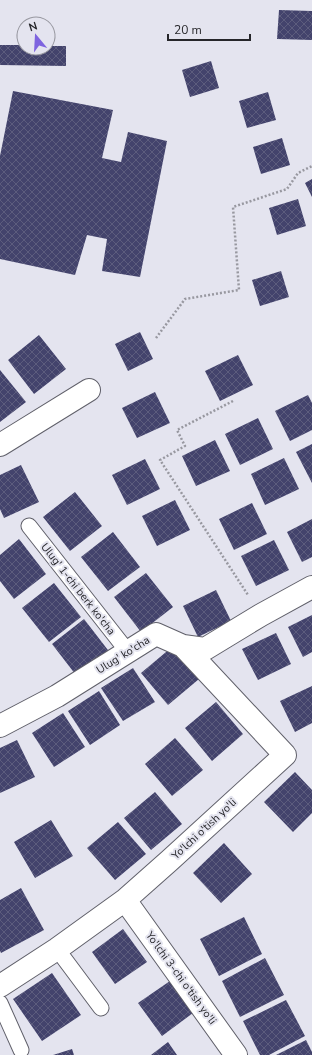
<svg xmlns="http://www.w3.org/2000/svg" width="312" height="1055" viewBox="0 0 312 1055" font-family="'Nunito Sans',sans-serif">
	<defs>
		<pattern id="building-cross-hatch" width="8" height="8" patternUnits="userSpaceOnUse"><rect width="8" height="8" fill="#43436c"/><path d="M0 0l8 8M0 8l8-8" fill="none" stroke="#5c5c7d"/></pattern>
	</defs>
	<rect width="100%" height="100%" fill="#e4e4ef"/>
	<path fill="url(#building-cross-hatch)" d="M 279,10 L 312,11 L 312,40 L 277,39 Z
		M 0,45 L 24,45 L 24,48 L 48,48 L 48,46 L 66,46 L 66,66 L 0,65 Z
		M 211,61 L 219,88 L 190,97 L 182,70 Z
		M 13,91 L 113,110 L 102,158 L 121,162 L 128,132 L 167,141 L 140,277 L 102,271 L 107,239 L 87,235 L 75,275 L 0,259 L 0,156 Z
		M 268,92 L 276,120 L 247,128 L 239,101 Z
		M 282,138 L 290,165 L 261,174 L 253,147 Z
		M 312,179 L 312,197 L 305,183 Z
		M 298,199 L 306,226 L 277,235 L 269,208 Z
		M 281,271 L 289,297 L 260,306 L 252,280 Z
		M 140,332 L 153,359 L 128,371 L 115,344 Z
		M 39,335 L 66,369 L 34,394 L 8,360 Z
		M 238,355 L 253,385 L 220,401 L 205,371 Z
		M 0,370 L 26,402 L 0,422 Z
		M 155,392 L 170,423 L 137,438 L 122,408 Z
		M 308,395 L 312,403 L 312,430 L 290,441 L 275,411 Z
		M 258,418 L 273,449 L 240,465 L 225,434 Z
		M 215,440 L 230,471 L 196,486 L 182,456 Z
		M 312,444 L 312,483 L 296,452 Z
		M 284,458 L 299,489 L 265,505 L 251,474 Z
		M 145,459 L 160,489 L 127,505 L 112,475 Z
		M 21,465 L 39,502 L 4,518 L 0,509 L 0,475 Z
		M 75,492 L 102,526 L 70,551 L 43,517 Z
		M 175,500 L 190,530 L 157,546 L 142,516 Z
		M 252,503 L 267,534 L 234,550 L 219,519 Z
		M 312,519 L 312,557 L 302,562 L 287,532 Z
		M 113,532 L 140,567 L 108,591 L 81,557 Z
		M 19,539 L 46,574 L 14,599 L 0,581 L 0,555 Z
		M 274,540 L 289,570 L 256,586 L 241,556 Z
		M 146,573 L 173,607 L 141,632 L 114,597 Z
		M 54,583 L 81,617 L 49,642 L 22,608 Z
		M 216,590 L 231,621 L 198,637 L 183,606 Z
		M 312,615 L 312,652 L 303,657 L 288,627 Z
		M 84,619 L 111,654 L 79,679 L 52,644 Z
		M 276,633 L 291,664 L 258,680 L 242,649 Z
		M 172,647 L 199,679 L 168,705 L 141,673 Z
		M 133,668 L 155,702 L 123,721 L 101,688 Z
		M 312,686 L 312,723 L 295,732 L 280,701 Z
		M 99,691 L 120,725 L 90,745 L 68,711 Z
		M 216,702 L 243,734 L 212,761 L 185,728 Z
		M 63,713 L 85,747 L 54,767 L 32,733 Z
		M 175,738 L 203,770 L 172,796 L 145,764 Z
		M 17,740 L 35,777 L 0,793 L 0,748 Z
		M 295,772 L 312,790 L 312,813 L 293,832 L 264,802 Z
		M 155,792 L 182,824 L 151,850 L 124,818 Z
		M 51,820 L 73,856 L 35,878 L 14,842 Z
		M 118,822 L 146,854 L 115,880 L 87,848 Z
		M 224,843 L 252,874 L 221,903 L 193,873 Z
		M 21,888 L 44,930 L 1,953 L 0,951 L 0,900 Z
		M 244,917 L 262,954 L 219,976 L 200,939 Z
		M 123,929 L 147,962 L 115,984 L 92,952 Z
		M 265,958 L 284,995 L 240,1017 L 222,981 Z
		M 52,973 L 81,1015 L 42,1041 L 13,999 Z
		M 170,981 L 193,1013 L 162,1036 L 138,1003 Z
		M 286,1000 L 305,1036 L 269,1055 L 260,1055 L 243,1021 Z
		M 306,1040 L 312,1052 L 312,1055 L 276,1055 Z
		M 168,1042 L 177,1055 L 151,1055 Z
		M 72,1049 L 74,1055 L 53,1055 Z"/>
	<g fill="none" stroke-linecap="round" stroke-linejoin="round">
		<g stroke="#60606a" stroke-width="17">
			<path id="lane" d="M 29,526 L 128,652
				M 57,949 L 101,1008
				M 0,1003 L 21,1050"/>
		</g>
		<g stroke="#60606a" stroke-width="24">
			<path id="street" d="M 0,445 L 89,390
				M 0,726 L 57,696 L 156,634 L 183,646 L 205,649 L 261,615 L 312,587
				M 125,900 L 236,1055
				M 0,986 L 57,949 L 125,900 L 169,861 L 285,755 L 183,646"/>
		</g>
		<path stroke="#9898a0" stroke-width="2.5" stroke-dasharray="2 2" stroke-linecap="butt" d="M 156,338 L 185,299 L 239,290 L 233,207 L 287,189 L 298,173 L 312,166
			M 233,401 L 177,430 L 185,446 L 160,460 L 248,595"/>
		<use href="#lane" stroke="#fff" stroke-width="15"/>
		<use href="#street" stroke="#fff" stroke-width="22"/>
	</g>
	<g text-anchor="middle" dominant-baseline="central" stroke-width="4" stroke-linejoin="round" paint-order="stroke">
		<g font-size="11" fill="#26262a" stroke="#e4e4ef">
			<text transform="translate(78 589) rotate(52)">Ulug' 1-chi berk ko'cha</text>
			<text transform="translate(123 655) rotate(-32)">Ulug' ko'cha</text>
			<text transform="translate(204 829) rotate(-43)">Yo'lchi o'tish yo'li</text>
			<text transform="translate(181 978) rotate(54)">Yo'lchi 3-chi o'tish yo'li</text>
		</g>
	</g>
	<g transform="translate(36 36) rotate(342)"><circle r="19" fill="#e4e4ef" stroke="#9898a0"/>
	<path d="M0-3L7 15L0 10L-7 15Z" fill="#7e64df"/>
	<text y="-6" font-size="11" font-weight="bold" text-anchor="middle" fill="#26262a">N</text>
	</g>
	<path d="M168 34v6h82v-6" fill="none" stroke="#26262a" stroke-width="2"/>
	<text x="174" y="34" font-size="12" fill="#26262a" stroke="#e4e4ef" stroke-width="3" paint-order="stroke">20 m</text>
</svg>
